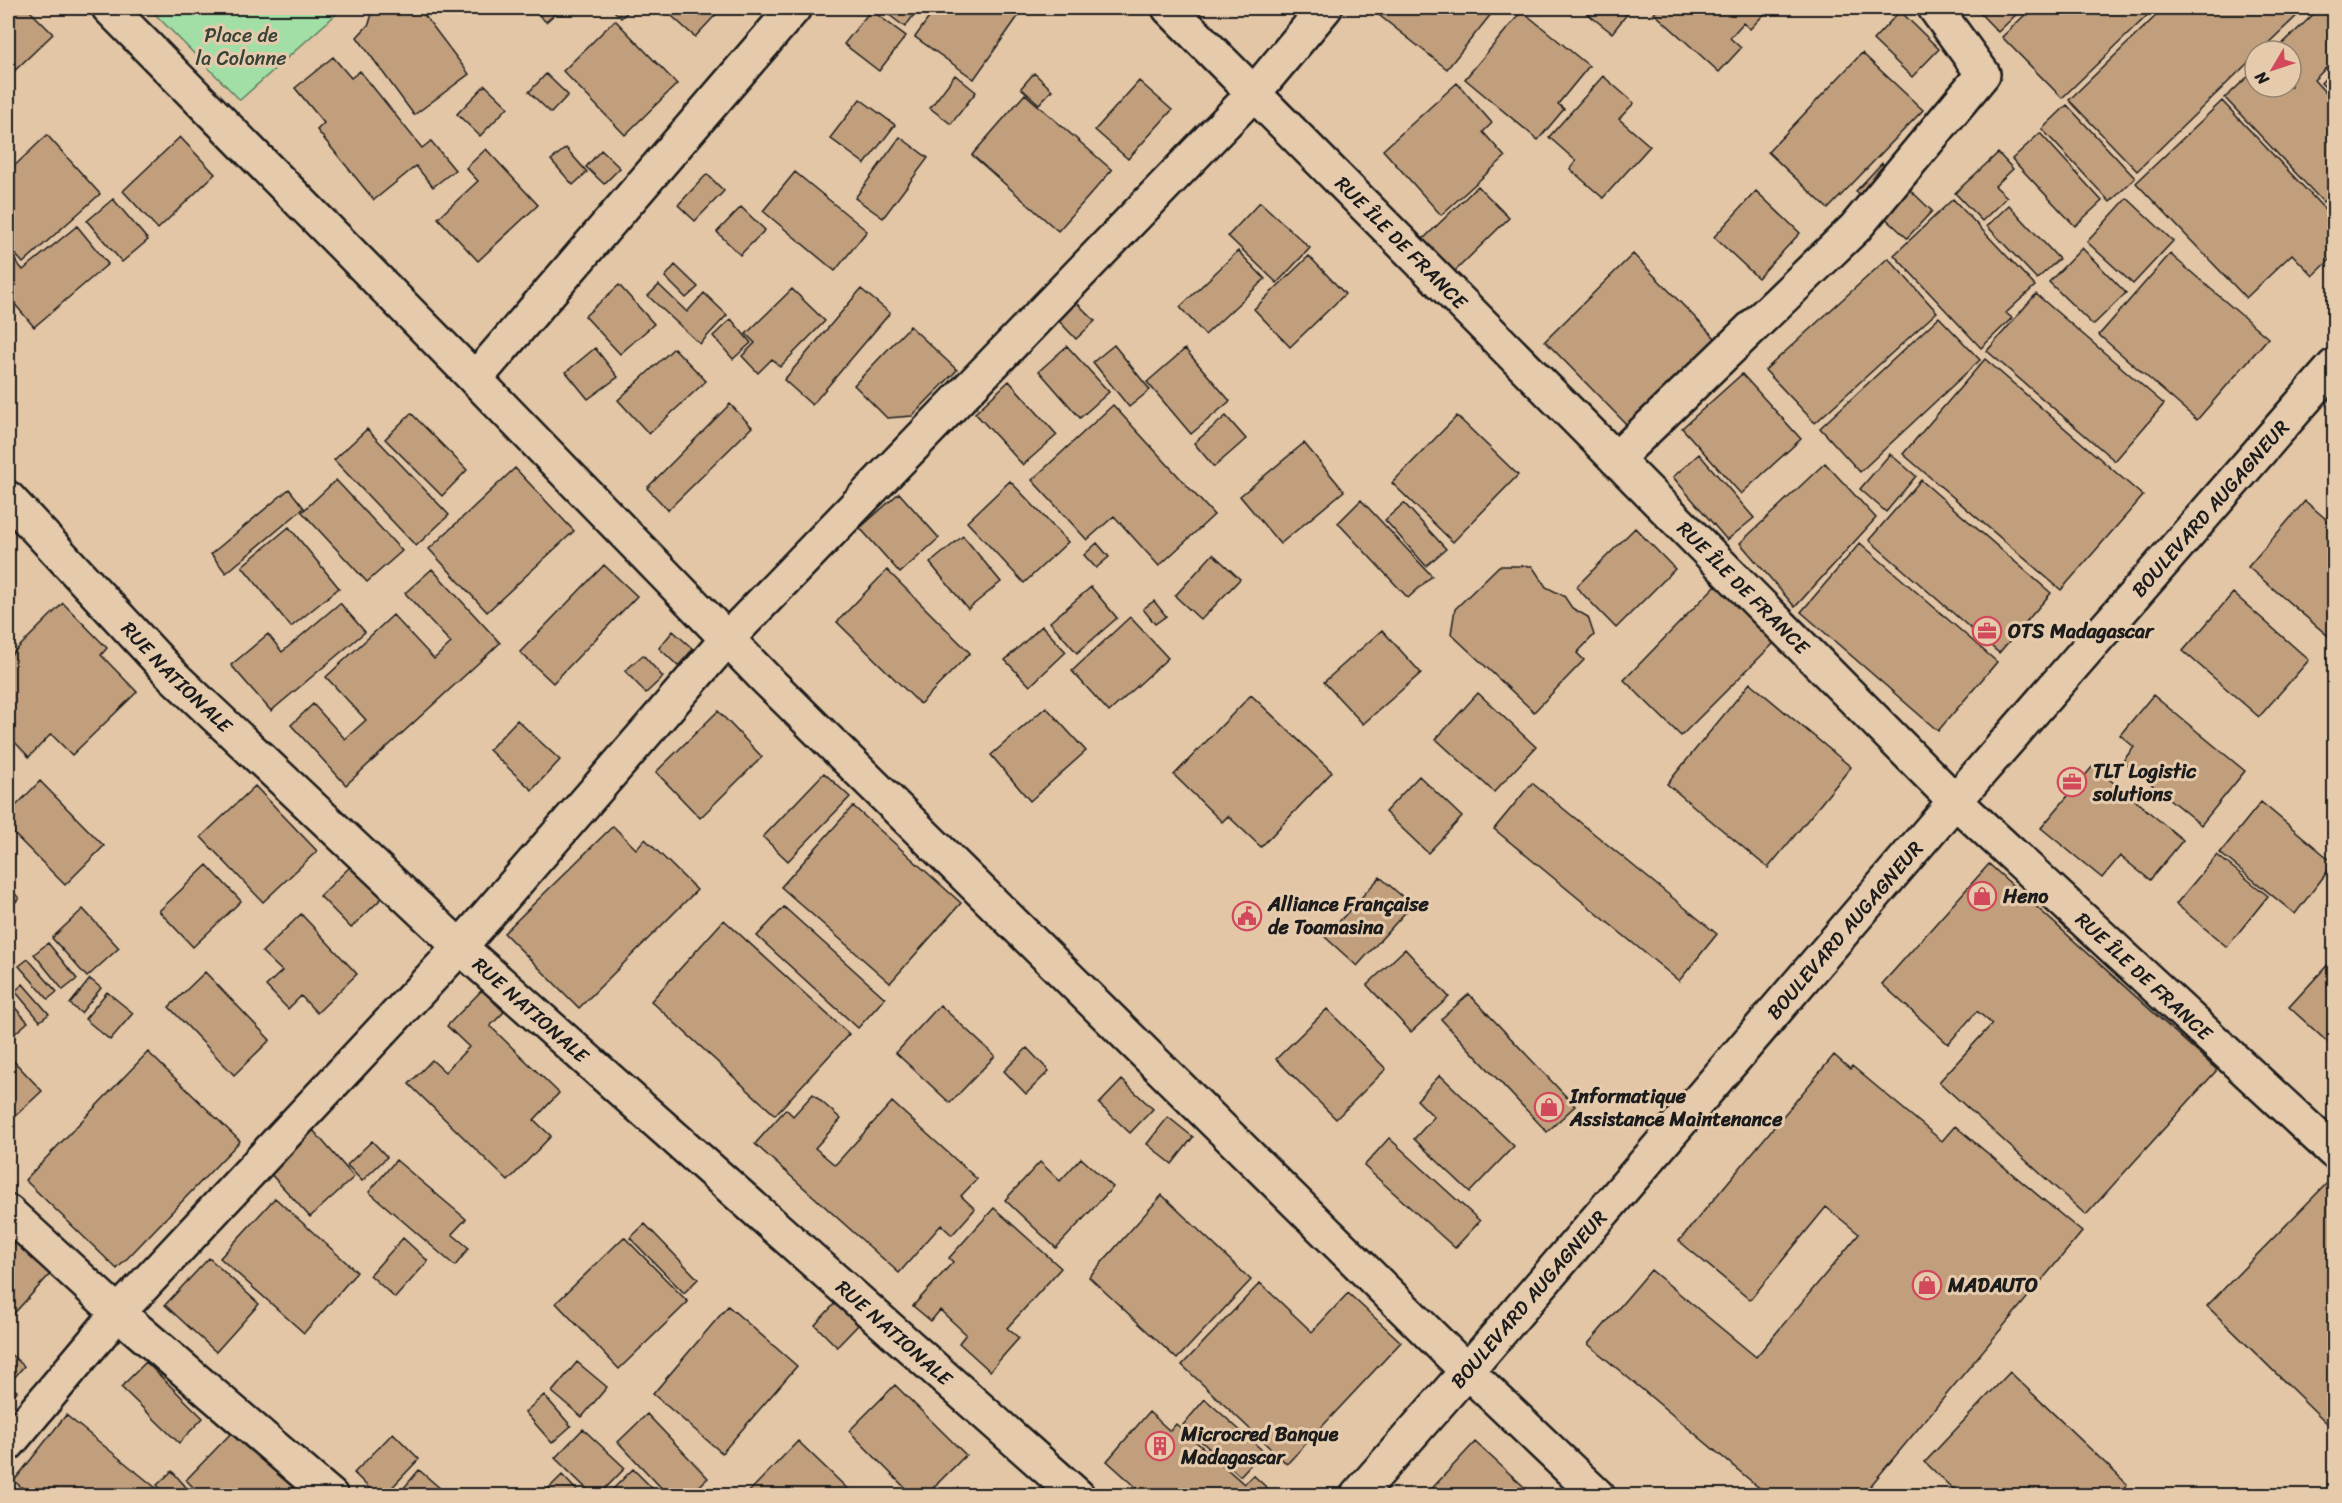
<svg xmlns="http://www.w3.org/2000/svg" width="2342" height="1503" viewBox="0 0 2342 1503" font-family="Sriracha,sans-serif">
	<rect width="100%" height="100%" fill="#e3c6a6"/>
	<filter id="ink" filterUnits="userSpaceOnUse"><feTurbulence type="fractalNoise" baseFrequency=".0167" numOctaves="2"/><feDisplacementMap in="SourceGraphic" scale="12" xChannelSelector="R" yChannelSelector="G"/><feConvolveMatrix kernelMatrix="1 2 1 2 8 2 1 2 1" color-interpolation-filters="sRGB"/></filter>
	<g filter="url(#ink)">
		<path fill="#a2dfa6" stroke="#5f7e61" stroke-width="1.5" d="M 149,8 L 343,8 L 240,100 Z"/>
		<path fill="#c19f7d" stroke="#1c1c1c" stroke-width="1.5" d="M 8,8 L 27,8 L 53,34 L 8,77 Z
			M 378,8 L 419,8 L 469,74 L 414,115 L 357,37 L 369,24 L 373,10 Z
			M 532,8 L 553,8 L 557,12 L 546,22 Z
			M 611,8 L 632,8 L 621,18 Z
			M 663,8 L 722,8 L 695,37 Z
			M 880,8 L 919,8 L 905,27 Z
			M 936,8 L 1024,8 L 974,79 L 915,37 Z
			M 1370,8 L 1496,8 L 1447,69 Z
			M 1580,8 L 1632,8 L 1612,33 Z
			M 1660,8 L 1770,8 L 1750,29 L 1743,23 L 1730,38 L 1741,48 L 1719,72 L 1654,13 Z
			M 1975,8 L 2023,8 L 1998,32 Z
			M 2032,8 L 2155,8 L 2062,98 L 2002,37 Z
			M 2164,8 L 2305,8 L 2260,51 L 2255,51 L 2255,56 L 2137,171 L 2069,100 Z
			M 2320,8 L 2334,8 L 2334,60 L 2314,80 L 2334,102 L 2334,191 L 2323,202 L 2225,98 L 2255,70 L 2255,87 L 2291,87 L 2291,51 L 2275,51 Z
			M 871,10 L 906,36 L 879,71 L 844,44 Z
			M 1522,11 L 1589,66 L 1558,104 L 1564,109 L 1538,140 L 1465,79 Z
			M 1900,11 L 1939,49 L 1912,77 L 1873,40 Z
			M 615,20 L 677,84 L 625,135 L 563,71 Z
			M 1862,53 L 1923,110 L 1828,209 L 1768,152 Z
			M 333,57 L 351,78 L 360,71 L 422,148 L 431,141 L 455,170 L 433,187 L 416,166 L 374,200 L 317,130 L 324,123 L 295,88 Z
			M 2334,69 L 2334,96 L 2321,83 Z
			M 1034,73 L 1052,90 L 1039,104 L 1021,88 Z
			M 546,74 L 568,95 L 551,113 L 529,92 Z
			M 955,75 L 976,92 L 951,124 L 930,108 Z
			M 1603,76 L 1634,103 L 1619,119 L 1650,146 L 1603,198 L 1570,169 L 1576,161 L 1549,137 Z
			M 1139,81 L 1172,110 L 1128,159 L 1095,130 Z
			M 1457,83 L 1492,123 L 1483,132 L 1505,157 L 1441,215 L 1383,150 Z
			M 485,85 L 508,107 L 480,136 L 457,114 Z
			M 1025,94 L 1112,170 L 1058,231 L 972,155 Z
			M 860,99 L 895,125 L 865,164 L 830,138 Z
			M 2222,101 L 2334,219 L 2334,256 L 2313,276 L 2292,254 L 2246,298 L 2136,183 Z
			M 2067,105 L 2135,178 L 2110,202 L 2042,129 Z
			M 2040,133 L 2102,201 L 2075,226 L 2012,159 Z
			M 47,135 L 100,194 L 23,263 L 8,246 L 8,172 Z
			M 180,137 L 215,174 L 158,229 L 123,191 Z
			M 900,137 L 928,158 L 883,218 L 855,198 Z
			M 566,148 L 587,172 L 573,185 L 551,160 Z
			M 486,149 L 538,205 L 478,261 L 438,218 L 478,181 L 466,168 Z
			M 601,150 L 620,168 L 604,184 L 586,167 Z
			M 1998,153 L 2013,169 L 1995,186 L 2007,197 L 1982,221 L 1955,193 Z
			M 1882,163 L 1932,211 L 1907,238 L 1856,191 Z
			M 795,172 L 867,231 L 835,271 L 763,211 Z
			M 707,174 L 724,191 L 695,221 L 678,205 Z
			M 1478,186 L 1509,218 L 1453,273 L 1421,241 Z
			M 1756,191 L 1800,233 L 1758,278 L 1714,237 Z
			M 2127,198 L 2173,241 L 2133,284 L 2087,242 Z
			M 113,199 L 148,240 L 122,262 L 87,221 Z
			M 1953,199 L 2035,286 L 2006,313 L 2012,318 L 1981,348 L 1894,255 Z
			M 1260,202 L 1310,248 L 1277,283 L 1228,236 Z
			M 2009,205 L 2059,259 L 2037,279 L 1987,226 Z
			M 741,207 L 765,230 L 740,255 L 717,232 Z
			M 77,226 L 108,264 L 34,327 L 8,296 L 8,252 L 23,270 Z
			M 2082,248 L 2126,293 L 2093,325 L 2049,282 Z
			M 1238,251 L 1265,279 L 1205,335 L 1180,307 Z
			M 1633,254 L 1717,340 L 1629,427 L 1545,341 Z
			M 2170,254 L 2268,338 L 2197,420 L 2099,335 Z
			M 1309,256 L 1345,294 L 1290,347 L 1254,309 Z
			M 1888,258 L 1937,312 L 1815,423 L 1765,370 Z
			M 675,265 L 698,287 L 686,298 L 665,277 Z
			M 619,285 L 654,324 L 620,354 L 585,316 Z
			M 659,285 L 687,312 L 704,293 L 727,315 L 700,344 L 648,296 Z
			M 792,289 L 825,321 L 780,367 L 772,359 L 758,373 L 742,356 L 755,343 L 746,334 Z
			M 861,289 L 890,313 L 812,405 L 784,380 Z
			M 2036,294 L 2164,404 L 2115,461 L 1987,351 Z
			M 1076,302 L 1095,321 L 1076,339 L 1058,320 Z
			M 1939,317 L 1980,360 L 1860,472 L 1820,428 Z
			M 731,319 L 751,343 L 733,359 L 713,336 Z
			M 910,326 L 957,370 L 912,416 L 887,418 L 854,385 Z
			M 1114,345 L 1150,390 L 1129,407 L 1093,362 Z
			M 1067,346 L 1109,392 L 1080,418 L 1039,371 Z
			M 595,348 L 618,377 L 588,399 L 566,372 Z
			M 674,348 L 706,381 L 649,434 L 618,400 Z
			M 1185,349 L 1230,401 L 1191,434 L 1147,382 Z
			M 1985,359 L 2143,496 L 2061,590 L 1903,454 Z
			M 1742,374 L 1801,439 L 1741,494 L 1682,428 Z
			M 1009,381 L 1057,435 L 1023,465 L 975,413 Z
			M 730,404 L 752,427 L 668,510 L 647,488 Z
			M 1113,405 L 1214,515 L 1159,566 L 1114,516 L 1087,540 L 1032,480 Z
			M 411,413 L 467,470 L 442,496 L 385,439 Z
			M 1226,416 L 1246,439 L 1214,467 L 1194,443 Z
			M 1457,416 L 1518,475 L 1453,542 L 1392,483 Z
			M 367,429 L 449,515 L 416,546 L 334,460 Z
			M 1304,443 L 1344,491 L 1280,544 L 1240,496 Z
			M 1699,454 L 1754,518 L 1727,540 L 1673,477 Z
			M 1890,454 L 1916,476 L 1886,512 L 1860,489 Z
			M 1825,463 L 1876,518 L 1795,607 L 1740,543 Z
			M 515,468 L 574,531 L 487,612 L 429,549 Z
			M 336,480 L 402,551 L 367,582 L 302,512 Z
			M 1921,480 L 2051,593 L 1999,653 L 1869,540 Z
			M 1010,481 L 1068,542 L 1024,583 L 967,522 Z
			M 289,489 L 304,508 L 226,573 L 211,554 Z
			M 899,493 L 939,538 L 900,573 L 860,528 Z
			M 1361,500 L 1432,576 L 1408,598 L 1338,523 Z
			M 2305,501 L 2334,526 L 2334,641 L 2248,567 Z
			M 1404,503 L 1446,549 L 1426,566 L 1385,520 Z
			M 289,527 L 339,588 L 291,627 L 242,566 Z
			M 1635,528 L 1675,569 L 1616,628 L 1576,587 Z
			M 963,536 L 1001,582 L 968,609 L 930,563 Z
			M 1097,543 L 1109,557 L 1096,568 L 1084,555 Z
			M 1860,543 L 1997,662 L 1938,731 L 1801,612 Z
			M 1213,554 L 1240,579 L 1201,620 L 1175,596 Z
			M 604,565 L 637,596 L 553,683 L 520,652 Z
			M 1499,566 L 1532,566 L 1546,587 L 1564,596 L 1572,608 L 1588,617 L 1594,635 L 1577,653 L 1584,660 L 1534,712 L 1451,634 L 1455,609 Z
			M 432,569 L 500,643 L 346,785 L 291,725 L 313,704 L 345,739 L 366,720 L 326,677 L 393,615 L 434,659 L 451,643 L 405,593 Z
			M 887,570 L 970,653 L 920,704 L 837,622 Z
			M 1716,585 L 1775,642 L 1681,736 L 1624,680 Z
			M 1091,587 L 1117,618 L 1077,653 L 1050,622 Z
			M 2233,593 L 2309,660 L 2259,717 L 2183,651 Z
			M 1154,601 L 1166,616 L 1155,624 L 1143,609 Z
			M 63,603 L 107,648 L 101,655 L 137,692 L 72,755 L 51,734 L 29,757 L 8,735 L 8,658 Z
			M 340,603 L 365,632 L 271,711 L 231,665 L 268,634 L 282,652 Z
			M 1130,617 L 1168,658 L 1109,712 L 1072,671 Z
			M 1042,626 L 1066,652 L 1030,686 L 1005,660 Z
			M 1382,630 L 1421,673 L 1363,724 L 1324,682 Z
			M 673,631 L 693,649 L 678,666 L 659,648 Z
			M 643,655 L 663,677 L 646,693 L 625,671 Z
			M 1750,683 L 1851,767 L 1768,868 L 1667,784 Z
			M 1478,693 L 1536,747 L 1494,792 L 1436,739 Z
			M 1251,695 L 1332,772 L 1261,847 L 1228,816 L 1222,822 L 1174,775 Z
			M 2153,695 L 2245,771 L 2201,825 L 2123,761 L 2134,747 L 2120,735 Z
			M 1046,707 L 1086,751 L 1030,801 L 991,755 Z
			M 718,711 L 762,757 L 700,818 L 656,772 Z
			M 517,720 L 560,760 L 532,790 L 489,750 Z
			M 2093,766 L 2183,840 L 2150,880 L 2120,856 L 2102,878 L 2041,828 Z
			M 824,773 L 850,797 L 788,861 L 763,837 Z
			M 1419,776 L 1462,817 L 1428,853 L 1385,812 Z
			M 40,781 L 104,846 L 65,885 L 8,828 L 8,814 Z
			M 1532,783 L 1717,934 L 1679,981 L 1494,829 Z
			M 255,786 L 317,851 L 263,902 L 201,837 Z
			M 2261,802 L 2334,863 L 2295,914 L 2220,853 Z
			M 853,806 L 961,903 L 890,983 L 781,887 Z
			M 613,826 L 636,849 L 645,839 L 697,890 L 579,1008 L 504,933 Z
			M 2217,855 L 2268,896 L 2227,947 L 2176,904 Z
			M 1989,864 L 2217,1070 L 2086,1215 L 1939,1082 L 1992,1024 L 1977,1011 L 1948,1044 L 1882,984 Z
			M 207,865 L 241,901 L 193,947 L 159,911 Z
			M 351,866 L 382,898 L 351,928 L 320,896 Z
			M 1380,877 L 1412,905 L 1357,966 L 1325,937 Z
			M 8,887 L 19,898 L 8,911 Z
			M 784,907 L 885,998 L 858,1028 L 757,936 Z
			M 83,909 L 119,948 L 87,977 L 52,938 Z
			M 301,914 L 357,974 L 317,1013 L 301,996 L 288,1009 L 266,986 L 282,971 L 262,952 Z
			M 724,920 L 849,1034 L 775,1115 L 651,1001 Z
			M 48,943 L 77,979 L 63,990 L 34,954 Z
			M 1405,949 L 1449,997 L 1411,1032 L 1367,985 Z
			M 2334,958 L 2334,1048 L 2289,1007 Z
			M 28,959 L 57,992 L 48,999 L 19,966 Z
			M 205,972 L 270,1040 L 234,1075 L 169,1007 Z
			M 90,979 L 101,988 L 81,1013 L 70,1004 Z
			M 23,984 L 49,1014 L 40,1021 L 15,991 Z
			M 482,990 L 504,1012 L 490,1026 L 559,1093 L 534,1120 L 551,1136 L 508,1181 L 409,1084 L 432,1060 L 445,1072 L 469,1047 L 447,1026 Z
			M 107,992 L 133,1013 L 110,1040 L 85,1019 Z
			M 1469,994 L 1575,1106 L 1547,1132 L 1441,1019 Z
			M 8,1000 L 28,1022 L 13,1035 L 8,1029 Z
			M 940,1005 L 995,1056 L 950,1103 L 896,1053 Z
			M 1327,1009 L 1386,1069 L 1336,1119 L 1276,1059 Z
			M 1027,1048 L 1049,1071 L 1026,1094 L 1004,1071 Z
			M 148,1052 L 240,1141 L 117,1269 L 25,1180 Z
			M 8,1055 L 42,1091 L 13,1118 L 8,1113 Z
			M 1834,1055 L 1850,1069 L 1852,1066 L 1942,1141 L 1955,1126 L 2082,1232 L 1862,1496 L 1769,1496 L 1588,1344 L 1651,1270 L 1756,1357 L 1859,1234 L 1826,1207 L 1750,1300 L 1679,1241 Z
			M 1440,1075 L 1514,1146 L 1470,1192 L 1414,1139 L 1434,1117 L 1417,1100 Z
			M 1122,1080 L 1153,1109 L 1130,1133 L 1099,1104 Z
			M 813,1094 L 841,1119 L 815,1148 L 835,1165 L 892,1102 L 977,1179 L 961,1196 L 975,1209 L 952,1235 L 941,1225 L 899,1273 L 755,1144 L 786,1109 L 793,1116 Z
			M 1168,1117 L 1193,1137 L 1172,1164 L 1147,1144 Z
			M 312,1129 L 354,1177 L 310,1217 L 267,1170 Z
			M 1389,1138 L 1480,1221 L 1455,1248 L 1364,1166 Z
			M 372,1141 L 387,1157 L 362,1181 L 347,1165 Z
			M 1081,1158 L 1113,1187 L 1056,1248 L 1005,1200 L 1040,1162 L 1060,1181 Z
			M 396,1160 L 466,1219 L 452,1234 L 469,1248 L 455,1266 L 369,1192 Z
			M 2332,1178 L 2334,1181 L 2334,1430 L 2207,1306 Z
			M 1162,1195 L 1251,1280 L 1177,1359 L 1089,1277 Z
			M 275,1198 L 357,1272 L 304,1333 L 220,1258 Z
			M 994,1208 L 1061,1268 L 1007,1328 L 1019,1338 L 990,1371 L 959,1343 L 966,1334 L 940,1310 L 931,1321 L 913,1306 L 953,1262 L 949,1258 Z
			M 645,1224 L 698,1279 L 684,1293 L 630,1238 Z
			M 8,1231 L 52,1272 L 8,1320 Z
			M 624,1237 L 688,1302 L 619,1369 L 556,1303 Z
			M 403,1238 L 428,1261 L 395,1298 L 370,1275 Z
			M 209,1258 L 259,1304 L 216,1352 L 165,1305 Z
			M 1260,1283 L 1312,1332 L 1348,1293 L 1401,1342 L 1287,1464 L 1182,1365 Z
			M 838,1300 L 861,1322 L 837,1347 L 815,1325 Z
			M 728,1306 L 797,1366 L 722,1453 L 653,1394 Z
			M 8,1352 L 24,1366 L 15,1377 L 8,1371 Z
			M 146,1362 L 203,1418 L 179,1443 L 121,1387 Z
			M 577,1362 L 607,1387 L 582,1417 L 552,1392 Z
			M 2010,1372 L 2127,1484 L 2117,1496 L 1960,1496 L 1925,1462 Z
			M 8,1384 L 17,1391 L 8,1402 Z
			M 895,1385 L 966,1455 L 925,1496 L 913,1496 L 849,1431 Z
			M 544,1395 L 571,1426 L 552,1443 L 525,1412 Z
			M 1205,1399 L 1263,1451 L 1240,1476 L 1183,1425 Z
			M 1149,1412 L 1170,1431 L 1176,1424 L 1244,1484 L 1253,1475 L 1276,1496 L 1134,1496 L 1138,1489 L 1107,1461 Z
			M 647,1414 L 708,1478 L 689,1496 L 669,1496 L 618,1442 Z
			M 66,1415 L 156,1488 L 149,1496 L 32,1496 L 14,1481 Z
			M 237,1427 L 307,1496 L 202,1496 L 186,1480 Z
			M 583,1429 L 625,1468 L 598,1496 L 594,1496 L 555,1458 Z
			M 393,1433 L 419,1459 L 384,1496 L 377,1496 L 354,1473 Z
			M 798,1441 L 855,1496 L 745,1496 Z
			M 1475,1442 L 1534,1496 L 1425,1496 Z
			M 633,1469 L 660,1496 L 613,1496 L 610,1492 Z
			M 419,1470 L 449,1496 L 397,1496 Z
			M 172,1471 L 192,1494 L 191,1496 L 167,1496 L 157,1485 Z
			M 562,1475 L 582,1496 L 541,1496 Z"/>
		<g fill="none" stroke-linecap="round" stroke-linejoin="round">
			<g stroke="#1c1c1c" stroke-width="38">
				<g id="minor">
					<path d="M 109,8 L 475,379 L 765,678 L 1467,1371 L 1598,1496"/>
					<path id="s1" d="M 1169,8 L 1955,801 L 2334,1152"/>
					<path d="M 475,379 L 794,8"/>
					<path d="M 1616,459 L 1855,228 L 1983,74 L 1935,8"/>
					<path id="s2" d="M 8,498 L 174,677 L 460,947 L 1078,1496"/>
					<path d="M 8,1212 L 118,1313 L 331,1496"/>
					<path d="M 8,1444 L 118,1313 L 460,947 L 728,638 L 1254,93 L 1325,8"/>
					<path id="s3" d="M 1357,1496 L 1467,1371 L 1955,801 L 2334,366"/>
				</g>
			</g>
			<use href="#minor" stroke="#e5caac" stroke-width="33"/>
		</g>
	</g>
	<defs>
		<g id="office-ring" transform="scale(1.5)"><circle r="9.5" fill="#e5caac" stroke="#d1495b" stroke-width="1.5"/><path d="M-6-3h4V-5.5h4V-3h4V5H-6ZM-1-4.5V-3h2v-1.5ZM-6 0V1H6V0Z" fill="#d1495b"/></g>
		<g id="shop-ring" transform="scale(1.5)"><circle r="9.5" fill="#e5caac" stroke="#d1495b" stroke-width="1.5"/><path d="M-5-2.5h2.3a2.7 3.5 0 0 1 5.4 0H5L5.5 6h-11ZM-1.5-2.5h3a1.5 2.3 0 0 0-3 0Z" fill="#d1495b"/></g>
		<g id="civic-ring" transform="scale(1.5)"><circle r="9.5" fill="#e5caac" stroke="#d1495b" stroke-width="1.5"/><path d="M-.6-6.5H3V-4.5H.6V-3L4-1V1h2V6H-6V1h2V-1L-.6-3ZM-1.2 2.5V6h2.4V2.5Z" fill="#d1495b"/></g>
		<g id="building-ring" transform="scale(1.5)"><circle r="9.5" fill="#e5caac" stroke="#d1495b" stroke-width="1.5"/><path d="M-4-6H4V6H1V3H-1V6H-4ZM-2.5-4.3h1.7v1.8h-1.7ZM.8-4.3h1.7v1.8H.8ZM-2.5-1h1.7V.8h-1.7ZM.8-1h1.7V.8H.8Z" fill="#d1495b"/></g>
	</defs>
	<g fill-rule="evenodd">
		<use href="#office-ring" x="1987" y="631"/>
		<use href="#office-ring" x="2072" y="782"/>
		<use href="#shop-ring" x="1982" y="896"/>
		<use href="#civic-ring" x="1247" y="916"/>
		<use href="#shop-ring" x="1549" y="1107"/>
		<use href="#shop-ring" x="1927" y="1285"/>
		<use href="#building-ring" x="1160" y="1446"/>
	</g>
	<g text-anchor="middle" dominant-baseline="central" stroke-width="6" stroke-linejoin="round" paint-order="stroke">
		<g font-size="20" fill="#374338" stroke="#e5caac">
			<text x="241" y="35">Place de<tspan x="241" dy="23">la Colonne</tspan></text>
		</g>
		<g font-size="20" fill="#1c1c1c" stroke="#e5caac">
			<text stroke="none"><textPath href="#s1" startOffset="330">RUE ÎLE DE FRANCE</textPath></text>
			<text stroke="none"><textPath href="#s3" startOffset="1305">BOULEVARD AUGAGNEUR</textPath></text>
			<text stroke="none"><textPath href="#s1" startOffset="816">RUE ÎLE DE FRANCE</textPath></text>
			<text stroke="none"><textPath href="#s2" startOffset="246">RUE NATIONALE</textPath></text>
			<text stroke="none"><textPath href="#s3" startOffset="747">BOULEVARD AUGAGNEUR</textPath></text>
			<text stroke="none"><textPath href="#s1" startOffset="1374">RUE ÎLE DE FRANCE</textPath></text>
			<text stroke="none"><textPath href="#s2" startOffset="732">RUE NATIONALE</textPath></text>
			<text stroke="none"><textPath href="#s3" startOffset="261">BOULEVARD AUGAGNEUR</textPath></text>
			<text stroke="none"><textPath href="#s2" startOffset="1218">RUE NATIONALE</textPath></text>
		</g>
		<g font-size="20" font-weight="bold" fill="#1c1c1c" stroke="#e5caac" text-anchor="start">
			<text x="2008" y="631">OTS Madagascar</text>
			<text x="2093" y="771">TLT Logistic<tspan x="2093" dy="23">solutions</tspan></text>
			<text x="2003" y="896">Heno</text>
			<text x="1268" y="904">Alliance Française<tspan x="1268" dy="23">de Toamasina</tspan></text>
			<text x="1570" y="1096">Informatique<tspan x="1570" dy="23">Assistance Maintenance</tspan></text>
			<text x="1948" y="1285">MADAUTO</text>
			<text x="1181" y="1434">Microcred Banque<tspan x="1181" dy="23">Madagascar</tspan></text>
		</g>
	</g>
	<rect width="2342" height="1503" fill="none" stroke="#e5caac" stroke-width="30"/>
	<rect x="15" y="15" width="2312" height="1473" fill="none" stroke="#1c1c1c" stroke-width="2" filter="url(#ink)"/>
	<g transform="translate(2273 69) rotate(231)"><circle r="28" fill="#e5caac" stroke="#958472" stroke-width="1.5"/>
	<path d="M0-4.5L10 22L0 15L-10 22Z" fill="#d1495b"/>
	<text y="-9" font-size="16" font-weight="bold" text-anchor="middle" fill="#1c1c1c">N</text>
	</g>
</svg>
